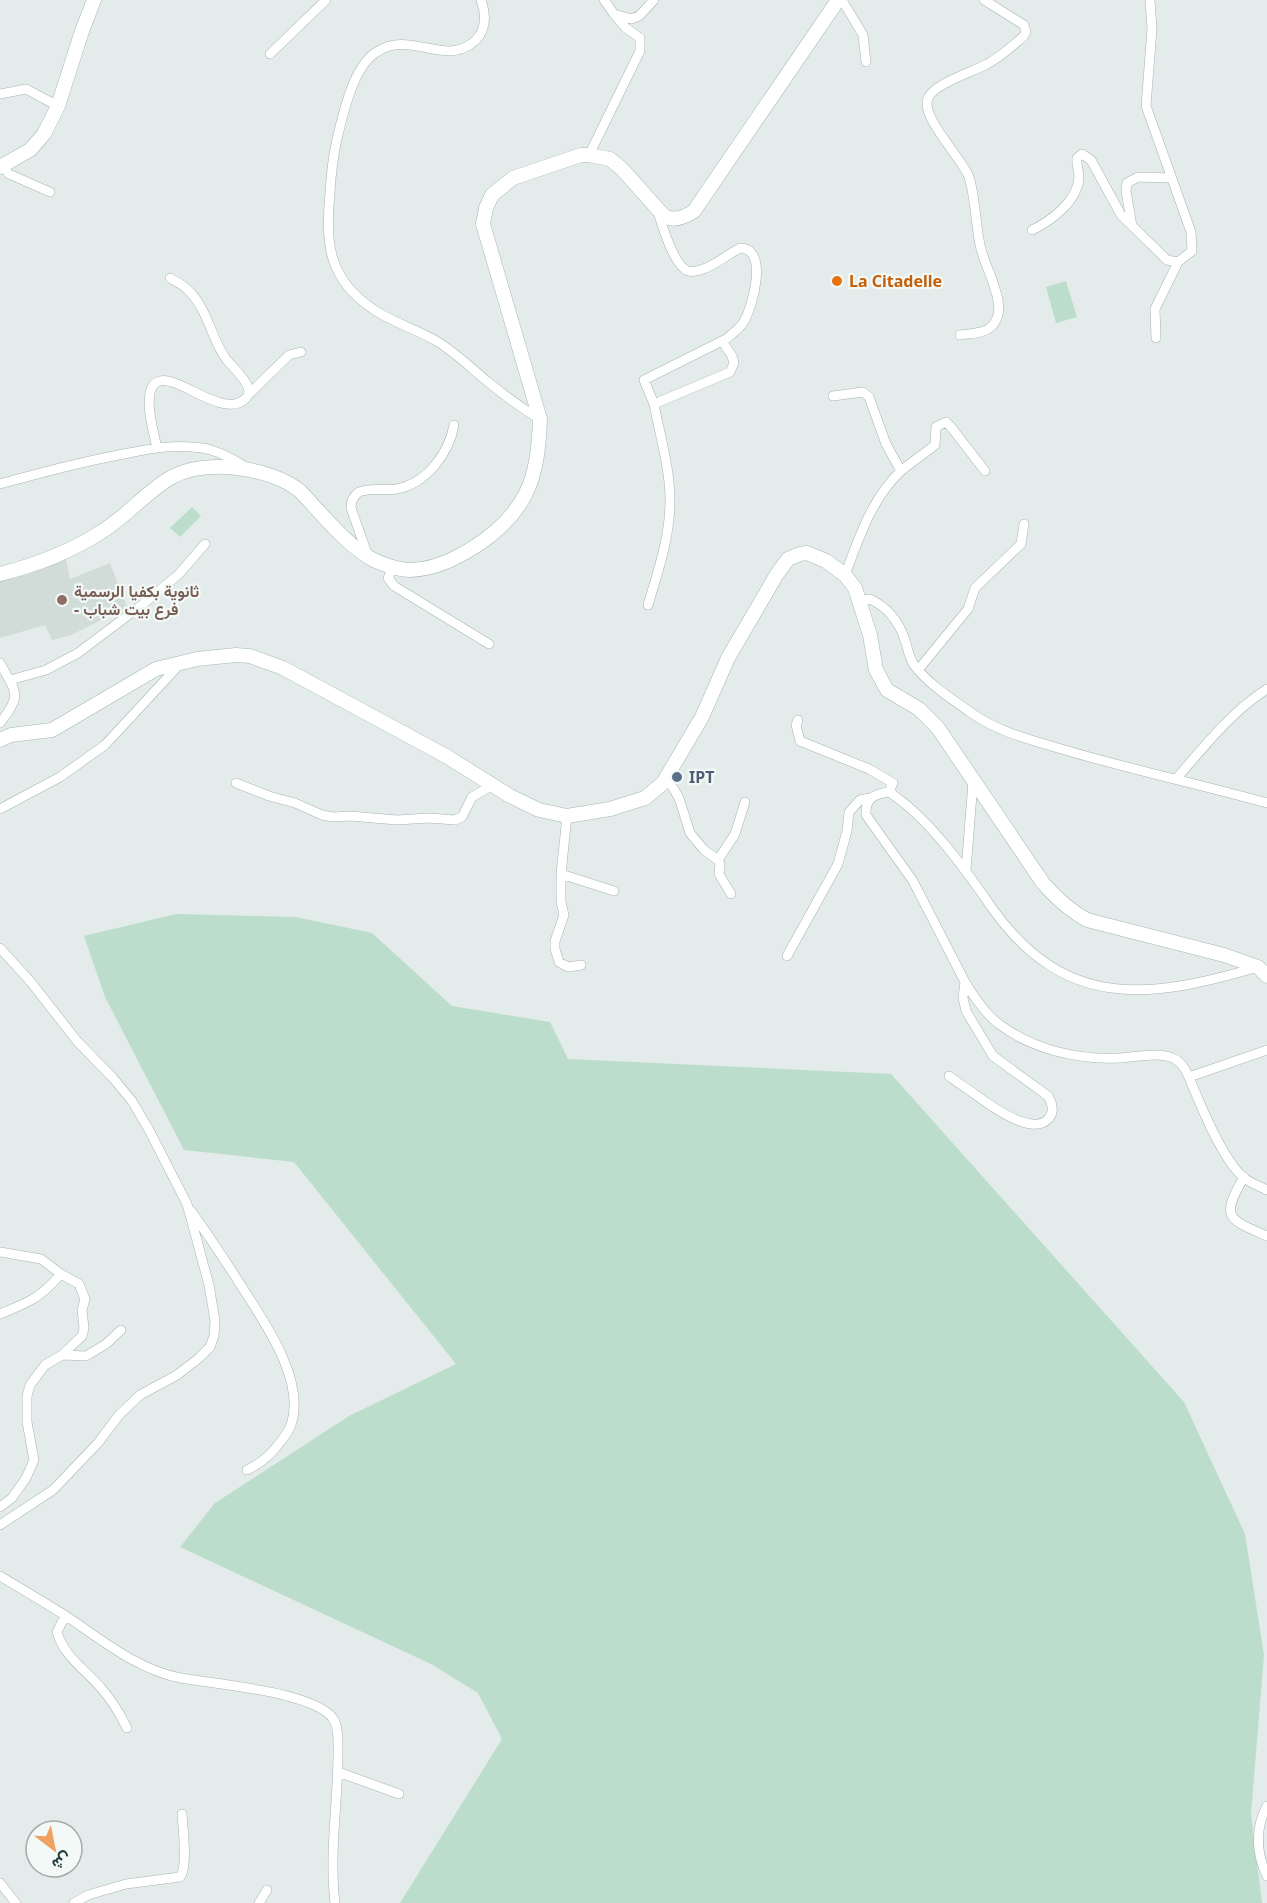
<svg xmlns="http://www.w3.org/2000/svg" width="1267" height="1903" viewBox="0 0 1267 1903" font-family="'Noto Sans',Vazirmatn,sans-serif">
	<rect width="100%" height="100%" fill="#e3ecea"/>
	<path fill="#d1dcd9" d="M 66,559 L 70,579 L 110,563 L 127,607 L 71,635 L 52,640 L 45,625 L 0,638 L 0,581 L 26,575 Z"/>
	<path fill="#bcddcc" d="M 1066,281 L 1077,317 L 1056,323 L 1046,287 Z
		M 192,507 L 201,516 L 180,537 L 170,528 Z
		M 176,914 L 296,917 L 372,933 L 452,1006 L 550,1022 L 568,1059 L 891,1074 L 1184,1402 L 1245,1534 L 1264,1655 L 1251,1814 L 1262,1903 L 400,1903 L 502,1739 L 478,1693 L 431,1664 L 180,1547 L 215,1503 L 349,1416 L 456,1364 L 294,1162 L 184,1150 L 105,997 L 84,936 Z"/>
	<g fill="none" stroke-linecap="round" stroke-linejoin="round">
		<g stroke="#a6b4b2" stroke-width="10">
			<path id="street" d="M 481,0 C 487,16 486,34 471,44 C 441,65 408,29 375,53 C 353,68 343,114 337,139 C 333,157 331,175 330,193 C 325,242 328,279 373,309 C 393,323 417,329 438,342 C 456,353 471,368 488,382 C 504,395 521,408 540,419
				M 604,0 L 614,14 L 631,19 L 639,16 L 654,0
				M 842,0 L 863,35 L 866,62
				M 270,54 L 326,0
				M 0,94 L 26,89 L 58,106
				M 589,155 L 640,51 L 640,38 L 626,28 L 614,14
				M 2,166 L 9,174 L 50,192
				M 658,212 C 662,225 674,266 688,271 C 692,272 699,271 703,269 C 716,265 728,254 740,248 C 769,248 753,307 743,323 C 739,329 732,334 726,339 L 644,380 L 654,404 L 730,372 L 734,363 L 732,356 L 722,341
				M 1132,226 L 1126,191 L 1127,183 L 1138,177 L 1171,178
				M 1032,230 C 1051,221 1078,201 1079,177 C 1079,170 1076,165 1077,158 L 1082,154 L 1091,160 L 1121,215 L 1167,260 L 1178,262 L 1192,251 L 1191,232 L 1146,106 L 1152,29 L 1150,0
				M 960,335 C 973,333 990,334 996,320 C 1001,311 998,298 995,289 C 991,274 983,260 980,245 C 976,226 975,195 969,177 C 962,158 920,117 928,98 C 935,83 973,72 987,64 C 1001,57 1012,46 1024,36 L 1026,32 L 1024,25 L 984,0
				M 1156,338 L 1155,309 L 1178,262
				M 249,394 L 289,355 L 301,352
				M 833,396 L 863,392 L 869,397 L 886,444 L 901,471
				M 157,448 C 154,433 141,391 157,382 C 176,371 225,423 247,397 C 256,387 232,367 226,359 C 211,338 208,310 189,291 C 184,285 177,282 170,278
				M 0,484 C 43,472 85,461 129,453 C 154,448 177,444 202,448 C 217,450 231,458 244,466
				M 368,556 L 351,508 C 351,502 353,496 359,492 C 370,487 385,491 397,489 C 427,483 449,453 454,425
				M 393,567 L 388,578 L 394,586 L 489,644
				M 845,575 C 859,538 872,497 902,470 C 913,461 925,453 935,445 L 936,427 L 946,422 L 951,427 L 985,471
				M 860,601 L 870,599 C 887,607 899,622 905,640 C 908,649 909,658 914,665 C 928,684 952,699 970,712 C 999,733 1035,741 1068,751 C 1134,770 1201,785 1267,803
				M 648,605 C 658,571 670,537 670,501 C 670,468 660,436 654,404
				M 0,663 C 16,693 23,694 0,723
				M 918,670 L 968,609 L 975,588 L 1021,544 L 1024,524
				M 10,680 L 46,670 L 78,653 L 143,604 L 179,574 L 205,544
				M 798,720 L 796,725 L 800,741 L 869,769 L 893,783 L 889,792
				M 667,778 L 679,798 L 690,833 L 704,850 L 718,860 L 720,864 L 719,874 L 731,894
				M 1176,779 C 1203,748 1232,711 1267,689
				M 236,783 L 269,796 L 295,803 L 322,815 L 333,817 L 350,816 L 397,820 L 429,818 L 455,820 L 462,817 L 472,797 L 491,786
				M 0,809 L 60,777 L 105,745 L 180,664
				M 567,816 L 561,874 L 561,902 L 564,915 L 555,941 L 555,949 L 559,962 L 564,965 L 569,967 L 581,965
				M 718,860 L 735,834 L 745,802
				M 966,870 L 973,782
				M 561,874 L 614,891
				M 0,948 L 30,981 L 77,1041 L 113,1078 L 132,1101 L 149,1130 L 187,1204 L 209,1285 L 215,1321 L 214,1336 L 210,1347 L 199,1358 L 177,1375 L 140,1395 L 119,1415 L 98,1443 L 53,1490 L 0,1525
				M 787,956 L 838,864 L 847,831 L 849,812 L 860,800 L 870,798
				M 1258,967 C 1150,999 1065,1011 992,908 C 965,869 929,818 889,792 C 874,794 865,798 866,815 L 913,881 L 965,982 C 974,997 985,1014 999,1024 C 1033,1050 1079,1060 1120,1058 C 1136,1057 1161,1051 1175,1059 C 1187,1066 1190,1082 1196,1094 C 1205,1116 1225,1161 1243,1177 C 1250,1183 1259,1186 1267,1190
				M 949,1076 C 956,1081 962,1086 969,1090 C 984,1101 1032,1139 1049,1118 C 1055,1111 1052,1103 1048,1096 L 993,1056 L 966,1011 L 963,998 L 965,982
				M 1189,1077 L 1267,1050
				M 1244,1177 C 1220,1218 1228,1219 1267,1236
				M 191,1211 C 209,1236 226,1262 242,1287 C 265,1323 306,1381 291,1425 C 289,1431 285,1436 281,1441 C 272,1454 262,1463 247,1470
				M 0,1252 L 41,1259 L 61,1274 L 79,1284 L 85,1299 L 82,1310 L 84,1328 L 82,1336 L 62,1355 L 45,1365 L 30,1385 L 27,1396 L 27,1422 L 34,1460 L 26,1478 L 12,1498 L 0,1507
				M 0,1314 C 29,1302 39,1299 61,1274
				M 62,1355 L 86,1356 L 106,1344 L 121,1330
				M 0,1576 C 22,1589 44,1602 66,1616 C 102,1640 138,1670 181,1678 C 212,1684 323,1692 335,1722 C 339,1732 338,1742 338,1753 C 338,1803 329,1853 335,1903
				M 65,1616 L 57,1632 C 64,1657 85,1669 101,1688 C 112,1700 120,1714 127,1728
				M 338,1772 L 399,1794
				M 1267,1806 C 1255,1828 1256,1853 1267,1876
				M 0,1883 L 16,1903
				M 74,1903 L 88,1895 L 126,1884 L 180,1877 C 188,1868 183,1829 182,1814
				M 259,1903 L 267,1890"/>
		</g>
		<g stroke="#a1b8b4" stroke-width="15">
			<path id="secondary" d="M 0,167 L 30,150 L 44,134 L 58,106 L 82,31 L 94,0
				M 0,574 C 36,565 70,552 101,532 C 126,517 145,493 170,478 C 205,458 270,467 300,491 C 322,514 350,550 378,562 C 388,566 399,570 410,570 C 451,569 506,532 525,495 C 537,473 539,443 540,419 L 483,224 L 486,208 L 492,195 L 513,178 L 581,155 L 589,155 L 610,159 L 622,169 L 664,216 C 674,222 685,217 694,211 L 838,0
				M 0,740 L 11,735 L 52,730 L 156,669 L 197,659 L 236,655 L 250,656 L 283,668 L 446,756 L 510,796 L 539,810 L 567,816 L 610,809 L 645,798 L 663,783 L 702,717 L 728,658 L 777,574 L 788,559 L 800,554 L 807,553 L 826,561 L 845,575 L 855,588 L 870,635 L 876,670 L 887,690 L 919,709 L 938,728 L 1043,883 C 1056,898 1069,910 1087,920 L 1224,955 L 1258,967 L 1267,976"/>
		</g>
		<use href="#street" stroke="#fff" stroke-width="9"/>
		<use href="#secondary" stroke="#fff" stroke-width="14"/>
	</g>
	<circle fill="#e8710a" stroke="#f3f9f7" stroke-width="2" cx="837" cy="281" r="6"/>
	<circle fill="#8d6e63" stroke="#f3f9f7" stroke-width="2" cx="62" cy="600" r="6"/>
	<circle fill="#5c6f8a" stroke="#f3f9f7" stroke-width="2" cx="677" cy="777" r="6"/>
	<g text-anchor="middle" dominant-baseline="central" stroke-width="4.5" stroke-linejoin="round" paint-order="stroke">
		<g font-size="16" font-weight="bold" fill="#c56008" stroke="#f3f9f7" text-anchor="start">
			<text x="849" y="281">La Citadelle</text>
		</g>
		<g font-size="16" font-weight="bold" fill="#785e54" stroke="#f3f9f7" text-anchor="start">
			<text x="74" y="591">ثانوية بكفيا الرسمية<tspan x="74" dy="18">- فرع بيت شباب</tspan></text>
		</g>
		<g font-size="16" font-weight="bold" fill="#4e5e75" stroke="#f3f9f7" text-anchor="start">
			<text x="689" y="777">IPT</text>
		</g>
	</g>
	<g transform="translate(54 1849) rotate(148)"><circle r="28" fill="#f3f9f7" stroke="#a0aeac" stroke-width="1.5"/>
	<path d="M0-4.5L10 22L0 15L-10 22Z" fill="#eea160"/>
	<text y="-9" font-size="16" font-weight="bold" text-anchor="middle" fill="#233d3c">ش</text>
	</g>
</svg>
